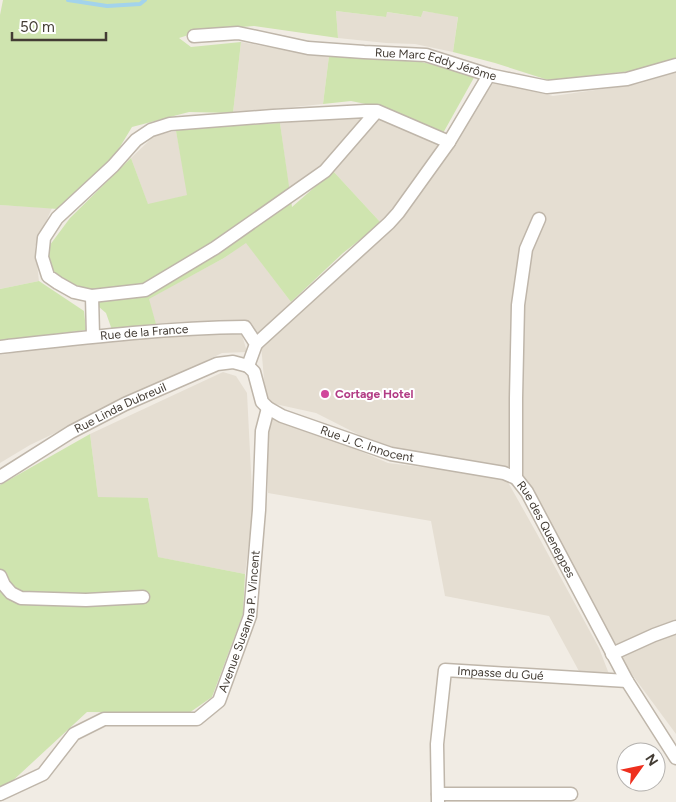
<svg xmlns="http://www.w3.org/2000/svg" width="676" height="802" viewBox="0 0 676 802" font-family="Figtree,sans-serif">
	<rect width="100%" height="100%" fill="#f1ece4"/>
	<path fill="#e5ded2" d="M 336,11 L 386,17 L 386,12 L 421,17 L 422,11 L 458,16 L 453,52 L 415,44 L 386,43 L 338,38 Z
		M 241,42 L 301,53 L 329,56 L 323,104 L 233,113 Z
		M 676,72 L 676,734 L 622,661 L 516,471 L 389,450 L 316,413 L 266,402 L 261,345 L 378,241 L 412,206 L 494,82 L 553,96 L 638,84 Z
		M 343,109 L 368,118 L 323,169 L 289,189 L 280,123 Z
		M 381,118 L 440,146 L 381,223 L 333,171 Z
		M 176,131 L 188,195 L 148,205 L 131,158 L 154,136 Z
		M 0,205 L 52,208 L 35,247 L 39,281 L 0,289 Z
		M 246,242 L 291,302 L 256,338 L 247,322 L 156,324 L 148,299 L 224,258 Z
		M 209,331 L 242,335 L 247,352 L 222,353 L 30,445 L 0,463 L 0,355 L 93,341 Z
		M 223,372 L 236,376 L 247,393 L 253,511 L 245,574 L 157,557 L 148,498 L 98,498 L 90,434 Z
		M 267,415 L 327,437 L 388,463 L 505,477 L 536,532 L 599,648 L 609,674 L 580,673 L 549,616 L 445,596 L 431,521 L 268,493 Z"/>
	<path fill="#cfe4af" d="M 3,0 L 676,0 L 676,58 L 642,70 L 548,80 L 495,63 L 453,52 L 458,17 L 423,11 L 421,17 L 387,12 L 386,17 L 336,11 L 338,38 L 254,26 L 204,30 L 179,38 L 191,47 L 241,42 L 233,113 L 189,112 L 132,127 L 103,175 L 58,209 L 0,205 L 0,15 Z
		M 329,56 L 412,60 L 476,74 L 442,135 L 385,108 L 351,101 L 323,104 Z
		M 280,123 L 292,207 L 333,171 L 381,223 L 343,253 L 291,302 L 246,243 L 224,258 L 149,299 L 156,324 L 112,330 L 106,313 L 92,301 L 48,276 L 41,257 L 70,218 L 131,158 L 148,204 L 187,195 L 176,131 L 188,128 Z
		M 39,281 L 84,311 L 86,330 L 0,341 L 0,289 Z
		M 90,434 L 98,497 L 148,498 L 158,557 L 245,574 L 243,614 L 212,697 L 189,713 L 87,712 L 7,786 L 0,787 L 0,485 Z"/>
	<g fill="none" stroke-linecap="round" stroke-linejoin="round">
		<path stroke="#a3d3eb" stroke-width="4" d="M 68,0 L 107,6 L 140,4 L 145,0"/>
		<g stroke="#bfb6aa" stroke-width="15">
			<g id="minor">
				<path id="s1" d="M 194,36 L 238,33 L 308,48 L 364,52 L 426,55 L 489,75 L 547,87 L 627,79 L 676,65"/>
				<path d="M 377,111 L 325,171 L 215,248 L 145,290 L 92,296 L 74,292 L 58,283 L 48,276 L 42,257 L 44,238 L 57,218 L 113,166 L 136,140 L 151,130 L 170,124 L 273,116 L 366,111 L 377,111 L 449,142"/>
				<path id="s2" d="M 539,219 L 526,249 L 518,305 L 516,398 L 516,478 L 527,492 L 627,681 L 676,758"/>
				<path d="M 92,296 L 93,336"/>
				<path d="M 256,344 L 389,223 L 398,213 L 449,142 L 489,75"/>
				<path id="s3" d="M 0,347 C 81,338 163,328 245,327 L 256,344 L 248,366"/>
				<path id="s4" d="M 248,366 L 254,372 L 262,402 L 268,408 L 282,416 L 391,454 L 504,473 L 516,478"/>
				<path id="s5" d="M 0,477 L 71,432 L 125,404 L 217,364 L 233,362 L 248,366"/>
				<path d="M 0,576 L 4,585 L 11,593 L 21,598 L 86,600 L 143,597"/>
				<path d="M 612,654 L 654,635 L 676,627"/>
				<path id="s6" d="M 0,794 L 43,774 L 74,734 L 104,719 L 197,719 L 219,701 L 250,616 L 259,510 L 262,431 L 268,408"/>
				<path d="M 438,794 L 571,794"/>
				<path id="s7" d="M 438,802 L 437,744 L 445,670 L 627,681"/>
			</g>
		</g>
		<use href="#minor" stroke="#fff" stroke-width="12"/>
	</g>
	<circle fill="#d1479c" stroke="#fff" stroke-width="2" cx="325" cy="394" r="5"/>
	<g text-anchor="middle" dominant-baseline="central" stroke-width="4" stroke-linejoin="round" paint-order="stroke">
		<g font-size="12" fill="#433c34" stroke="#fff">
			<text stroke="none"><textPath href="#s1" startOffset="245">Rue Marc Eddy Jérôme</textPath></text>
			<text stroke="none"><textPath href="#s3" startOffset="145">Rue de la France</textPath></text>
			<text stroke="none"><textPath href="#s5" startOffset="139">Rue Linda Dubreuil</textPath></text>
			<text stroke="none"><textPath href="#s4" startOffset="154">Rue J. C. Innocent</textPath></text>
			<text stroke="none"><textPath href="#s2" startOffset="322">Rue des Queneppes</textPath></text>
			<text stroke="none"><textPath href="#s6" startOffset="336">Avenue Susanna P. Vincent</textPath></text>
			<text stroke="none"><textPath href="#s7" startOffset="188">Impasse du Gué</textPath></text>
		</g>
		<g font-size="12" font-weight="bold" fill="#b23c85" stroke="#fff" text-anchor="start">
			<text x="335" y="394">Cortage Hotel</text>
		</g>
	</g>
	<g transform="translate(641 767) rotate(57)"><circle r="24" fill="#ffffff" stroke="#b4b1ae"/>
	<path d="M0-4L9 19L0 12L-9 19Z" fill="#ee2f1e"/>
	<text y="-8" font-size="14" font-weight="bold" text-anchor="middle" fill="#433c34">N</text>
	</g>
	<path d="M12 32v8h94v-8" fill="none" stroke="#433c34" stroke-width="2.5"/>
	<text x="20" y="32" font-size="15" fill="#433c34" stroke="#ffffff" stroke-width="4" paint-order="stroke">50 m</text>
</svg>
